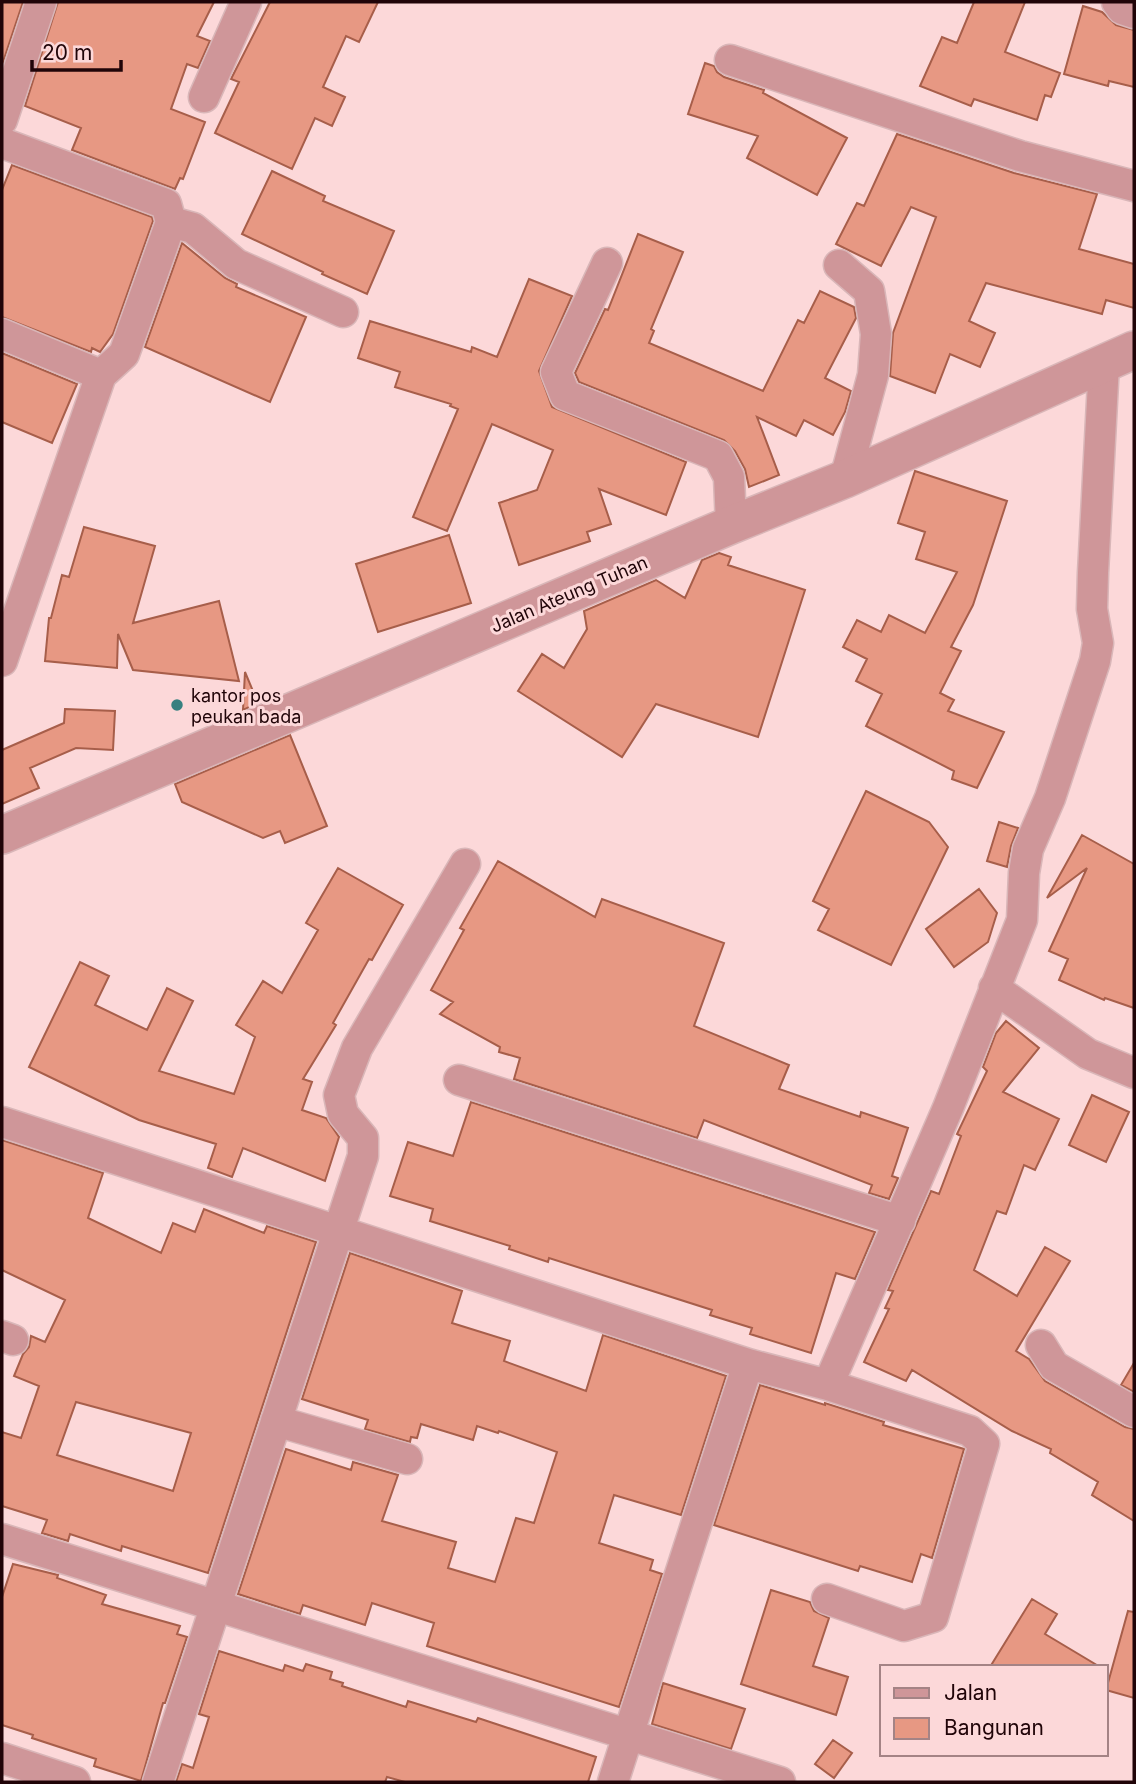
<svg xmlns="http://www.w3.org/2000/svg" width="1136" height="1784" viewBox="0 0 1136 1784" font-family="Inter,sans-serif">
	<rect width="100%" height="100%" fill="#fcd8d9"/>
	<path fill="#e79883" stroke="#a75e4a" stroke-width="2" fill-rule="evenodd" d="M 2,2 L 23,2 L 2,65 Z
		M 58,2 L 214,2 L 197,36 L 210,41 L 198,68 L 187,64 L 171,109 L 205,122 L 183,179 L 180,178 L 175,189 L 72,150 L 81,128 L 25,106 Z
		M 270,2 L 378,2 L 359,42 L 346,36 L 323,87 L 345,97 L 332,126 L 315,118 L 292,169 L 215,133 L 239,82 L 231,79 Z
		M 974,2 L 1025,2 L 1005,52 L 1060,73 L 1051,97 L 1045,95 L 1037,120 L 974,99 L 971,106 L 920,86 L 942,37 L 957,43 Z
		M 1083,6 L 1102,12 L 1116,25 L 1134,30 L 1134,87 L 1109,81 L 1108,86 L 1064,74 Z
		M 705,63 L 714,66 L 717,72 L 724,77 L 764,90 L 763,93 L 847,138 L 817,195 L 747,158 L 758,136 L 688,114 Z
		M 897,134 L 1014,173 L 1097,194 L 1079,249 L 1134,264 L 1134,308 L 1106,300 L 1102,314 L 986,283 L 969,321 L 995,333 L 980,367 L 950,354 L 935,393 L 890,376 L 893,333 L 936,217 L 911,207 L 881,266 L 836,244 L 857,203 L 864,206 Z
		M 12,165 L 152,217 L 153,221 L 113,334 L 100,352 L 92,348 L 91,352 L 2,317 L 2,190 Z
		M 272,171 L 325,196 L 323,201 L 394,231 L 367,294 L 322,274 L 323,272 L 242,234 Z
		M 638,234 L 683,252 L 651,329 L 654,331 L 649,343 L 763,391 L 798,320 L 804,323 L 820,291 L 854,307 L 856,318 L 825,378 L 851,391 L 845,412 L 833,435 L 804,420 L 796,436 L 757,417 L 779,475 L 749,487 L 745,469 L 735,451 L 724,440 L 579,382 L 575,373 L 605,309 L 608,310 Z
		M 182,243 L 225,278 L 237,284 L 236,287 L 306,317 L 270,402 L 145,347 Z
		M 529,279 L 572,296 L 539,371 L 552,407 L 686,462 L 666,515 L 599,489 L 611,524 L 587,532 L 590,541 L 519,565 L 499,503 L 537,490 L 553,450 L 492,424 L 447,531 L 413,517 L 458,409 L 450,406 L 451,404 L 395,387 L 400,372 L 358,358 L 370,321 L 471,352 L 472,347 L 497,357 Z
		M 2,353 L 77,384 L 52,443 L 2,422 Z
		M 915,471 L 1007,501 L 973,605 L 951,647 L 961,651 L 940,693 L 954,700 L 948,711 L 1004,732 L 977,788 L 952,779 L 954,771 L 866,726 L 882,694 L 856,681 L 867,659 L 843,647 L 857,620 L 881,632 L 889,615 L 925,633 L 957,572 L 916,559 L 925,532 L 898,523 Z
		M 84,527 L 155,546 L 133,623 L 219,601 L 239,681 L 133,670 L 118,634 L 117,668 L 45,661 L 49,618 L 51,618 L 62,575 L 69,577 Z
		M 449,535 L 471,603 L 378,632 L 356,564 Z
		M 719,553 L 731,557 L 728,565 L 805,590 L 758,737 L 656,704 L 622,757 L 518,691 L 542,654 L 564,668 L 587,629 L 584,611 L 656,580 L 685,598 L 702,560 Z
		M 245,672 L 258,703 L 243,710 Z
		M 65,709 L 115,711 L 113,750 L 76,748 L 30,768 L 39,788 L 2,804 L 2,750 L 64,723 Z
		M 290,735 L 327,826 L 285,843 L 280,831 L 263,838 L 182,802 L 175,784 Z
		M 866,791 L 929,822 L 948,847 L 891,965 L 818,930 L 829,909 L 813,901 Z
		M 999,822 L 1018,828 L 1011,846 L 1007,867 L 987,861 Z
		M 1082,835 L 1134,864 L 1134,1008 L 1105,998 L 1104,1000 L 1059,980 L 1068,959 L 1049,951 L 1087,868 L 1047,898 Z
		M 498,861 L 595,917 L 602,899 L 724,943 L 694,1026 L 789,1065 L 779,1089 L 860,1117 L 861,1112 L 908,1128 L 892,1176 L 898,1178 L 889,1199 L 869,1193 L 872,1185 L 704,1120 L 697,1138 L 514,1079 L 520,1058 L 499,1052 L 500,1047 L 440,1014 L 453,1002 L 431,990 L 464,930 L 460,928 Z
		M 338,868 L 403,905 L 372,960 L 369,959 L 333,1023 L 336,1025 L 303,1079 L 312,1082 L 302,1110 L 326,1118 L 339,1137 L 325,1181 L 243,1148 L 232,1177 L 208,1168 L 216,1144 L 139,1120 L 29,1067 L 80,962 L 109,976 L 95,1005 L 147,1030 L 167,988 L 193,1001 L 159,1071 L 234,1094 L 255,1037 L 236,1025 L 263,981 L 282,993 L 318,930 L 306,923 Z
		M 979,889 L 997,913 L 988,942 L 954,967 L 926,929 Z
		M 1006,1021 L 1039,1048 L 1003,1092 L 1059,1119 L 1035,1170 L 1024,1165 L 1006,1214 L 997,1211 L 974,1270 L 1017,1296 L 1045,1247 L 1070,1261 L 1016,1351 L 1029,1359 L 1045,1381 L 1125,1427 L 1134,1429 L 1134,1521 L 1092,1495 L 1098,1482 L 1050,1453 L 1051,1449 L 1012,1431 L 912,1370 L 906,1381 L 864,1362 L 889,1309 L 885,1308 L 893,1291 L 888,1290 L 931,1191 L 939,1194 L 961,1136 L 957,1134 L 987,1071 L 983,1067 L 996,1033 Z
		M 1092,1095 L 1129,1112 L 1106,1162 L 1069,1145 Z
		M 471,1102 L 875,1232 L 855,1279 L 836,1273 L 811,1353 L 750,1334 L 752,1328 L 710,1315 L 712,1310 L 549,1258 L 548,1262 L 509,1249 L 510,1246 L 430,1221 L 433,1209 L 390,1196 L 408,1142 L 453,1156 Z
		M 2,1140 L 103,1173 L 88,1218 L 161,1253 L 173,1223 L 195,1232 L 204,1209 L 264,1233 L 267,1226 L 316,1242 L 208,1573 L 122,1546 L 121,1551 L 70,1534 L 68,1541 L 42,1533 L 47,1520 L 2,1506 L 2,1432 L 21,1438 L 39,1386 L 14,1376 L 23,1354 L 29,1347 L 31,1336 L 45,1342 L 65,1300 L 2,1270 ZM 76,1402 L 191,1433 L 173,1491 L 57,1455 Z
		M 350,1253 L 462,1291 L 452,1323 L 510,1341 L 504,1361 L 586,1391 L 603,1335 L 726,1376 L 681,1515 L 614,1495 L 599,1543 L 653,1560 L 650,1570 L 662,1574 L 619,1707 L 427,1646 L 434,1623 L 372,1603 L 365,1625 L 303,1605 L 300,1614 L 238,1594 L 286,1449 L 351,1470 L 353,1462 L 398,1475 L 382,1521 L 456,1542 L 448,1568 L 495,1582 L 516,1518 L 534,1523 L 557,1452 L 499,1431 L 498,1433 L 477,1426 L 473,1440 L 421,1424 L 417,1438 L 411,1437 L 410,1442 L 365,1429 L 368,1420 L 302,1399 Z
		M 1134,1363 L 1134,1392 L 1121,1385 Z
		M 760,1385 L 825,1405 L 825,1403 L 884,1422 L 883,1425 L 964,1449 L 932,1558 L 921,1554 L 912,1582 L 860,1566 L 858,1571 L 714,1525 Z
		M 13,1564 L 58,1575 L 57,1578 L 106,1595 L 102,1604 L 180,1626 L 177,1634 L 187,1637 L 165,1703 L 163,1703 L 141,1781 L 94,1766 L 96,1759 L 32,1738 L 33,1735 L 2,1725 L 2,1597 Z
		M 771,1590 L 810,1602 L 814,1611 L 829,1618 L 813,1666 L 848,1677 L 836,1715 L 741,1684 Z
		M 1032,1599 L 1057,1614 L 1045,1634 L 1100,1667 L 990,1667 Z
		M 1128,1611 L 1134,1612 L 1134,1698 L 1106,1690 Z
		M 219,1651 L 283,1671 L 285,1665 L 303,1671 L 306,1664 L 332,1672 L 330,1679 L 343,1683 L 342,1686 L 406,1707 L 408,1701 L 476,1722 L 478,1718 L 596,1757 L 588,1782 L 405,1782 L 387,1777 L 385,1782 L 176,1782 L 182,1764 L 193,1768 L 209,1717 L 199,1714 Z
		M 663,1683 L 745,1709 L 731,1749 L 652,1724 Z
		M 833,1740 L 852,1753 L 834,1778 L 815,1764 Z"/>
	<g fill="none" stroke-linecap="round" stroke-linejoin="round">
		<g stroke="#d9b6b8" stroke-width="33">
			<path id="minor" d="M 1117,2 L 1122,9 L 1134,13
				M 730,60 L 1020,156 L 1134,186
				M 204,97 L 246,2
				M 2,120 L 41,2
				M 2,143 L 166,204 L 171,222 L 193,228 L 236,264 L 343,312
				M 607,263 L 556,372 L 565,395 L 718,456 L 729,477 L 731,525
				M 839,265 L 869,291 L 876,334 L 873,375 L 845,479
				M 2,334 L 101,375 L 2,661
				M 101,375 L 124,354 L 171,222
				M 994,988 L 1088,1054 L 1134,1073
				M 459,1080 L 900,1221
				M 2,1122 L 748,1364 L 828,1385 L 970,1431 L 984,1444 L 933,1617 L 904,1626 L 827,1599
				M 2,1336 L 13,1340
				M 1041,1345 L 1054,1366 L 1134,1412
				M 828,1385 L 948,1108 L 1022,920 L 1024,873 L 1028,849 L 1050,798 L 1095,661 L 1098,643 L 1092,609 L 1093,573 L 1104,363
				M 276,1421 L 407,1459
				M 2,1539 L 780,1782
				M 2,1758 L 75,1782
				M 158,1782 L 363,1156 L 363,1138 L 343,1114 L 339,1095 L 357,1048 L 465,864
				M 613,1782 L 748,1364"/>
		</g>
		<g stroke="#d9b6b8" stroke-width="40">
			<path id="tertiary" d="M 2,835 L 731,525 L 845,479 L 1134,350"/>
		</g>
		<use href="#minor" stroke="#cf9699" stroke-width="30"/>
		<use href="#tertiary" stroke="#cf9699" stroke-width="37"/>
	</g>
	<circle fill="#378080" stroke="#fcd8d9" stroke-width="2.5" cx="177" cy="705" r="7"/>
	<g text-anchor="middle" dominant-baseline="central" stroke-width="6" stroke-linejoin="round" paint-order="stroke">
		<g font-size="18" fill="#200408" stroke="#fcd8d9">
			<text transform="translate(569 594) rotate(-23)">Jalan Ateung Tuhan</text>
		</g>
		<g font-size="18" fill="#200408" stroke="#fcd8d9" text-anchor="start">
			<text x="191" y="695">kantor pos<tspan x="191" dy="21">peukan bada</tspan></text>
		</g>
	</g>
	<rect width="1136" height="1784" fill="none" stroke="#200408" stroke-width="7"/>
	<rect x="880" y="1665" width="228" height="91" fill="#fcd8d9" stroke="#a48385" stroke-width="2"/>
	<rect x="894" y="1688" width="35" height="10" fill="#cf9699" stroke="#a48385" stroke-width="2"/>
	<text x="944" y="1700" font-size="21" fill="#200408">Jalan</text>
	<rect x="894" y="1718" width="35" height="21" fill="#e79883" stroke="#a48385" stroke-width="2"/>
	<text x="944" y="1735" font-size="21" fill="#200408">Bangunan</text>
	<path d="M32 60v10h89v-10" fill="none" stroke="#200408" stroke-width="3.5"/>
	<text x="42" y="60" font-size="21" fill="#200408" stroke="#fcd8d9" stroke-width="5" paint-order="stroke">20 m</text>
</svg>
